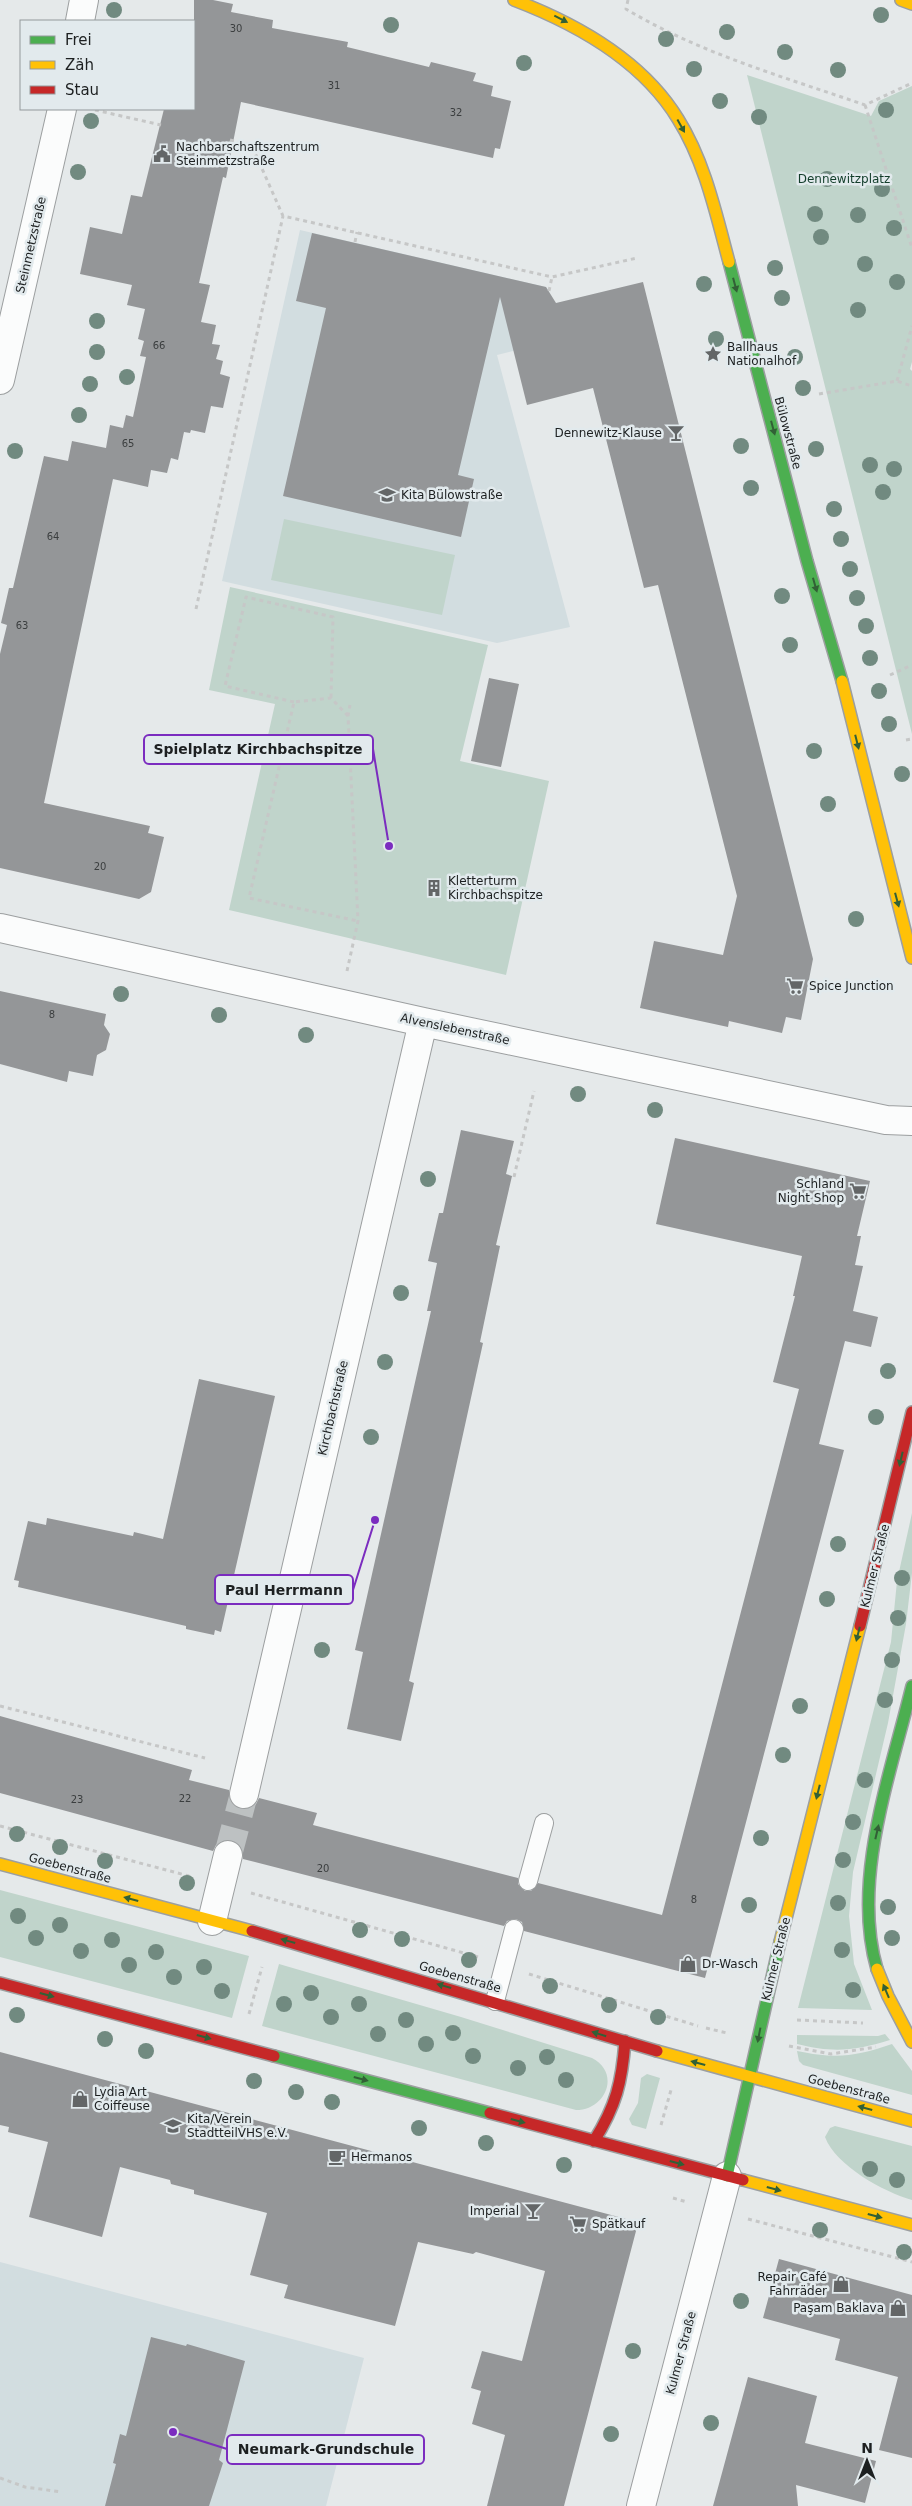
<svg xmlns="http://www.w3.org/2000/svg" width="912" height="2506" viewBox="0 0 912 2506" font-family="'DejaVu Sans',sans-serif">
	<rect width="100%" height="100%" fill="#e5e9ea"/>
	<path fill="#d2dde0" d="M 300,230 L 546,287 L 556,304 L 564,338 L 497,355 L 570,627 L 497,643 L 222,581 Z
		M 0,2262 L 364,2358 L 326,2506 L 0,2506 Z"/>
	<path fill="#c0d4cb" d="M 747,75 L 871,116 L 879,101 L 912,86 L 912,362 L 910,369 L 912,371 L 912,734 Z
		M 284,519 L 455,555 L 442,615 L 271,580 Z
		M 230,587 L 488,645 L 460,761 L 549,781 L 506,975 L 229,910 L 275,704 L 209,690 Z
		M 912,1513 L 912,1573 L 906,1624 L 888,1723 L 853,1872 L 849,1916 L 854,1964 L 872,2010 L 798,2008 L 891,1642 L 897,1581 Z
		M 0,1890 L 249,1956 L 232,2018 L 0,1957 Z
		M 279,1964 L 461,2017 L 592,2058 C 621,2073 606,2110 576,2110 L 262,2026 Z
		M 885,2034 L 890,2040 C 854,2051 833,2053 797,2044 L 797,2035 L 878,2036 Z
		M 892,2044 L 912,2071 L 912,2095 L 803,2065 L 799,2061 L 797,2051 C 836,2059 854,2057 892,2044 Z
		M 647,2074 L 660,2078 L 646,2129 L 632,2125 L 629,2119 L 638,2103 L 641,2078 Z
		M 835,2126 L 912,2146 L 912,2200 C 884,2192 836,2166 825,2137 L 830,2128 Z"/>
	<path fill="#949698" d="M 194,0 L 213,0 L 233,4 L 231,12 L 273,20 L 272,28 L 348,42 L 347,47 L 429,67 L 431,62 L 476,73 L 473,81 L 493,86 L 491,96 L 511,101 L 500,149 L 495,148 L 493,158 L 241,102 L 226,178 L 223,177 L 199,283 L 210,285 L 201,322 L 216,325 L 212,344 L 220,345 L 216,359 L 223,361 L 220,374 L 230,377 L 223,408 L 211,406 L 205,433 L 191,430 L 190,433 L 184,432 L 178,460 L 171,458 L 167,473 L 151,470 L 148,487 L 113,479 L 44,803 L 150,826 L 148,833 L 164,837 L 151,892 L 139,899 L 0,868 L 0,654 L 7,625 L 1,623 L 9,588 L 13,588 L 44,456 L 68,461 L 72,441 L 106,448 L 110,425 L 123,428 L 126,415 L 133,417 L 146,357 L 140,356 L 144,341 L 138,339 L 145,309 L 127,305 L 132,285 L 80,274 L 90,227 L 122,234 L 131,195 L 142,197 L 164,109 L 194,109 Z
		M 312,233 L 546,287 L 556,303 L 643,282 L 813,959 L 801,1020 L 786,1017 L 782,1033 L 729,1021 L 728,1027 L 640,1008 L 654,941 L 723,955 L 737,896 L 658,585 L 644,588 L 593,388 L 527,405 L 500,297 L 458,475 L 474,479 L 461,537 L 283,496 L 326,308 L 296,301 Z
		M 489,678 L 519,684 L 501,767 L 471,761 Z
		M 0,991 L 106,1014 L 104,1025 L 110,1034 L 106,1050 L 97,1055 L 93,1076 L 69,1071 L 67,1082 L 0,1064 Z
		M 461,1130 L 514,1141 L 506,1174 L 512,1176 L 496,1245 L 500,1246 L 480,1342 L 483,1343 L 409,1681 L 414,1683 L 401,1741 L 347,1729 L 363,1652 L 355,1650 L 431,1311 L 427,1311 L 437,1263 L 428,1261 L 439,1213 L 443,1213 Z
		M 675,1138 L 870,1181 L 857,1236 L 861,1236 L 855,1265 L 863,1266 L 853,1311 L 878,1317 L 871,1347 L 845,1341 L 819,1444 L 844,1450 L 705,1978 L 524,1931 L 522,1922 L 516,1919 L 507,1921 L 504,1926 L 243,1859 L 243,1850 L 238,1843 L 232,1840 L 223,1840 L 216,1845 L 213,1851 L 0,1793 L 0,1716 L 192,1770 L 189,1780 L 229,1790 L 229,1799 L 234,1806 L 240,1809 L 249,1809 L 256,1804 L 259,1798 L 317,1813 L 313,1825 L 518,1878 L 518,1884 L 525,1891 L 531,1891 L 538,1883 L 662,1915 L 799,1389 L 773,1382 L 795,1296 L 793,1296 L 802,1256 L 656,1224 Z
		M 199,1379 L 275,1396 L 221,1632 L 215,1630 L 214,1635 L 186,1629 L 186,1626 L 18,1587 L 19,1581 L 14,1580 L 28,1521 L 46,1525 L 47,1518 L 133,1536 L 134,1532 L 163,1539 Z
		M 0,2052 L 630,2220 L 636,2231 L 564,2506 L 487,2506 L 505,2435 L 472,2424 L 481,2391 L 471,2388 L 482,2351 L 522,2361 L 545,2271 L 476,2252 L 473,2254 L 418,2242 L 395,2326 L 284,2298 L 288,2285 L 250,2275 L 267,2213 L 194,2194 L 194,2190 L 171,2184 L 170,2180 L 120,2167 L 102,2237 L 29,2217 L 48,2142 L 8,2132 L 9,2127 L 0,2125 Z
		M 779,2259 L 912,2295 L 912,2458 L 879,2450 L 898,2377 L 835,2360 L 840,2339 L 763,2318 Z
		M 151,2337 L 186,2346 L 187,2344 L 245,2361 L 219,2460 L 223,2463 L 209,2506 L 105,2506 L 116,2464 L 113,2463 L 120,2434 L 126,2436 Z
		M 748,2377 L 817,2396 L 805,2443 L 876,2461 L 865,2503 L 796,2485 L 798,2506 L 713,2506 Z"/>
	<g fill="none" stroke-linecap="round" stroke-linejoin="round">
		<path stroke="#bdc1c2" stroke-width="28" stroke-dasharray="28 14" stroke-linecap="butt" d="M 228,1855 L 244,1794"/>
		<g stroke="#9c9fa0" stroke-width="20">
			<path id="lane" d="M 528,1881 L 544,1823
				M 495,2001 L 514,1929"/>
		</g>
		<g stroke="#9c9fa0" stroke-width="30">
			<path id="street" d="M 80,21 L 84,0
				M 0,380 L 62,109
				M 0,928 L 423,1022 L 886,1120 L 912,1121
				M 244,1794 L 423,1022
				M 212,1921 L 228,1855
				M 641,2506 L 727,2176"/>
		</g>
		<g stroke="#9c9fa0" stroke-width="14">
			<path id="fast" d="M 729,262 L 807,561 L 842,681
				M 877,1969 C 851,1880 891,1773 912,1686
				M 274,2056 L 490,2113
				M 727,2176 L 780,1942"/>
		</g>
		<g stroke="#9c9fa0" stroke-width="14">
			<path id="slow" d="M 514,0 C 577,24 642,60 678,119 C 705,162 716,214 729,262
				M 901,0 L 912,4
				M 842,681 L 912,958
				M 0,1864 L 252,1931
				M 780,1942 L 860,1626
				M 877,1969 L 888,1996 L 912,2042
				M 657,2051 L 912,2121
				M 743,2180 L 912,2225"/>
		</g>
		<g stroke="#9c9fa0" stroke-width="14">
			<path id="jam" d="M 860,1626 L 912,1412
				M 252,1931 L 657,2051
				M 0,1983 L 274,2056
				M 490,2113 L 743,2180
				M 594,2141 C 616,2106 622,2082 625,2041"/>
		</g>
		<path stroke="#c6c7c7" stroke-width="3" stroke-dasharray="4 4" stroke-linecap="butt" d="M 628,0 L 626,9 C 699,53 784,77 865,105 L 912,83
			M 865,105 L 912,248
			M 95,110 L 161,125
			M 230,140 L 252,146 L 283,216 L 552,277 L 637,258
			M 355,242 L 357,232
			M 549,291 L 552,277
			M 897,381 L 912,326
			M 819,394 L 897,381 L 912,386
			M 196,609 L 283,216
			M 890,675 L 912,665
			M 294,702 L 225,686 L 246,597 L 333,617 L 331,698
			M 348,716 L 331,698 L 294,702 L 249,898 L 358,921
			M 906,740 L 912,739
			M 347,971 L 358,921 L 348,716 L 350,705
			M 514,1177 L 534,1091
			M 0,1706 L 205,1758
			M 0,1826 L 189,1876
			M 251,1893 L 478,1957
			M 529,1974 L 698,2026
			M 249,2014 L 262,1967
			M 797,2020 L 863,2023
			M 706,2028 L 727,2033
			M 789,2046 L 831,2054 L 876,2047
			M 661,2125 L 671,2090
			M 673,2198 L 687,2202
			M 748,2219 L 912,2262
			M 0,2478 L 25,2487 L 62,2492"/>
		<use href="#lane" stroke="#fbfcfc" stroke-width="18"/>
		<use href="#street" stroke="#fbfcfc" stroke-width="28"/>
		<use href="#fast" stroke="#4caf50" stroke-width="11"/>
		<use href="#slow" stroke="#ffc107" stroke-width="11"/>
		<use href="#jam" stroke="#c62828" stroke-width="11"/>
	</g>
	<g fill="#718a80">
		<circle cx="114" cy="10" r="8"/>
		<circle cx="881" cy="15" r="8"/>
		<circle cx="391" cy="25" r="8"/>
		<circle cx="727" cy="32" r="8"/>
		<circle cx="666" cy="39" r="8"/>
		<circle cx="785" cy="52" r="8"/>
		<circle cx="524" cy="63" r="8"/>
		<circle cx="694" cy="69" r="8"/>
		<circle cx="838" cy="70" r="8"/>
		<circle cx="720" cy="101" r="8"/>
		<circle cx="886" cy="110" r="8"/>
		<circle cx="759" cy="117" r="8"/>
		<circle cx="91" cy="121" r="8"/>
		<circle cx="78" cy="172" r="8"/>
		<circle cx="827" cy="179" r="8"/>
		<circle cx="882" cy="189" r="8"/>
		<circle cx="815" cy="214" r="8"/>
		<circle cx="858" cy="215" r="8"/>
		<circle cx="894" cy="228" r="8"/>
		<circle cx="821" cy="237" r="8"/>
		<circle cx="865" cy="264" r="8"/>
		<circle cx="775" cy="268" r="8"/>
		<circle cx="897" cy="282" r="8"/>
		<circle cx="704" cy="284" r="8"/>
		<circle cx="782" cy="298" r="8"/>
		<circle cx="858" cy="310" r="8"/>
		<circle cx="97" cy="321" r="8"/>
		<circle cx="716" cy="339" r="8"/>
		<circle cx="97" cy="352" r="8"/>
		<circle cx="795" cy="357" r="8"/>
		<circle cx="127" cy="377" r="8"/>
		<circle cx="90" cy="384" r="8"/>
		<circle cx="803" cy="388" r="8"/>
		<circle cx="79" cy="415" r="8"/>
		<circle cx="741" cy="446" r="8"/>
		<circle cx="816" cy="449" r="8"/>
		<circle cx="15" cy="451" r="8"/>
		<circle cx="870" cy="465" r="8"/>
		<circle cx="894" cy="469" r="8"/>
		<circle cx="751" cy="488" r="8"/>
		<circle cx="883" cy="492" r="8"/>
		<circle cx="834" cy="509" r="8"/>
		<circle cx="841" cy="539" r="8"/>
		<circle cx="850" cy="569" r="8"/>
		<circle cx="782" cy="596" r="8"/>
		<circle cx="857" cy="598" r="8"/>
		<circle cx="866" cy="626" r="8"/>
		<circle cx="790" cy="645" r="8"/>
		<circle cx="870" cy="658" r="8"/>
		<circle cx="879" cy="691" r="8"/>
		<circle cx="889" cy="724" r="8"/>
		<circle cx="814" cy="751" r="8"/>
		<circle cx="902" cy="774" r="8"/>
		<circle cx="828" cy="804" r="8"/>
		<circle cx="856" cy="919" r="8"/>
		<circle cx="121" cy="994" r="8"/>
		<circle cx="219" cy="1015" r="8"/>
		<circle cx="306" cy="1035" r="8"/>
		<circle cx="578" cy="1094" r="8"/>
		<circle cx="655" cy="1110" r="8"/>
		<circle cx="428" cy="1179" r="8"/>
		<circle cx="401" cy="1293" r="8"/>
		<circle cx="385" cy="1362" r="8"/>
		<circle cx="888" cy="1371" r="8"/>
		<circle cx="876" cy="1417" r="8"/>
		<circle cx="371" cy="1437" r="8"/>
		<circle cx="838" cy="1544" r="8"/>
		<circle cx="902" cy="1578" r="8"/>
		<circle cx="827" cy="1599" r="8"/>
		<circle cx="898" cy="1618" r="8"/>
		<circle cx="322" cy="1650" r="8"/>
		<circle cx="892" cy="1660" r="8"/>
		<circle cx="885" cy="1700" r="8"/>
		<circle cx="800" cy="1706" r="8"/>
		<circle cx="783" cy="1755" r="8"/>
		<circle cx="865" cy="1780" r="8"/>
		<circle cx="853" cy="1822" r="8"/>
		<circle cx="17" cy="1834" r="8"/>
		<circle cx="761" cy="1838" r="8"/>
		<circle cx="60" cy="1847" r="8"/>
		<circle cx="843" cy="1860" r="8"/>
		<circle cx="105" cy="1861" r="8"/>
		<circle cx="187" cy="1883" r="8"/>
		<circle cx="838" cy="1903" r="8"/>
		<circle cx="749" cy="1905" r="8"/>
		<circle cx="888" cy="1907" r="8"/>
		<circle cx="18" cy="1916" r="8"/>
		<circle cx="60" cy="1925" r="8"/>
		<circle cx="360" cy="1930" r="8"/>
		<circle cx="36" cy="1938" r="8"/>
		<circle cx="892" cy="1938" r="8"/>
		<circle cx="402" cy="1939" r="8"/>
		<circle cx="112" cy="1940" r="8"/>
		<circle cx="842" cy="1950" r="8"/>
		<circle cx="81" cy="1951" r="8"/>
		<circle cx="156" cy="1952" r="8"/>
		<circle cx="469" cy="1960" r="8"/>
		<circle cx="129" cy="1965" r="8"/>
		<circle cx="204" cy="1967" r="8"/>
		<circle cx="174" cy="1977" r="8"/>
		<circle cx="550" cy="1986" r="8"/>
		<circle cx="853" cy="1990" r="8"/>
		<circle cx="222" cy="1991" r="8"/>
		<circle cx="311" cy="1993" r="8"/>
		<circle cx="284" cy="2004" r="8"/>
		<circle cx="359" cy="2004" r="8"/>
		<circle cx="609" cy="2005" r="8"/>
		<circle cx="17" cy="2015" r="8"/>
		<circle cx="331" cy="2017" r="8"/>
		<circle cx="658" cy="2017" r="8"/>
		<circle cx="406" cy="2020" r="8"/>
		<circle cx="453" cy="2033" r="8"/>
		<circle cx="378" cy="2034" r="8"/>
		<circle cx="105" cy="2039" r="8"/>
		<circle cx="426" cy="2044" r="8"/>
		<circle cx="146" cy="2051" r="8"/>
		<circle cx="473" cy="2056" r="8"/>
		<circle cx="547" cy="2057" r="8"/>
		<circle cx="518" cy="2068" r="8"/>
		<circle cx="566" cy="2080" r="8"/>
		<circle cx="254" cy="2081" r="8"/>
		<circle cx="296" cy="2092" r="8"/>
		<circle cx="332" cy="2102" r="8"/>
		<circle cx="419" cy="2128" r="8"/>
		<circle cx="486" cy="2143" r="8"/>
		<circle cx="564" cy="2165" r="8"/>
		<circle cx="870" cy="2169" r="8"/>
		<circle cx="897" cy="2180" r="8"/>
		<circle cx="820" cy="2230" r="8"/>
		<circle cx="904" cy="2252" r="8"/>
		<circle cx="741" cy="2301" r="8"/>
		<circle cx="633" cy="2351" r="8"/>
		<circle cx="711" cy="2423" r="8"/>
		<circle cx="611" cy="2434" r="8"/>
	</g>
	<defs><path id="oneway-solid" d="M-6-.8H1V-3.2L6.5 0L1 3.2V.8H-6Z" transform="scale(1.25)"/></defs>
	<g fill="#326036">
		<use href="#oneway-solid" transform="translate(561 19) rotate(27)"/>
		<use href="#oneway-solid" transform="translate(681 126) rotate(61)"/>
		<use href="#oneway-solid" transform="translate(735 285) rotate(75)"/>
		<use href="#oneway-solid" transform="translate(773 428) rotate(75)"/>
		<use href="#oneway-solid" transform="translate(815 585) rotate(74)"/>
		<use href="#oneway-solid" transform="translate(857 742) rotate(76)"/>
		<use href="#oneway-solid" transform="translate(897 900) rotate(75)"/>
		<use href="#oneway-solid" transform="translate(901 1459) rotate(103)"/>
		<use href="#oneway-solid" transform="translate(858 1634) rotate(104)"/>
		<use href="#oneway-solid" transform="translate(818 1792) rotate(104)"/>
		<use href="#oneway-solid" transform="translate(877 1832) rotate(-77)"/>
		<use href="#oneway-solid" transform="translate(131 1899) rotate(-165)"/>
		<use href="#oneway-solid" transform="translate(288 1941) rotate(-164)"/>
		<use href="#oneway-solid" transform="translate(444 1986) rotate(-164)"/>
		<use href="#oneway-solid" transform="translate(886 1991) rotate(-113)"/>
		<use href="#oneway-solid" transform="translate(47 1995) rotate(15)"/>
		<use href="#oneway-solid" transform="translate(599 2034) rotate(-163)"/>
		<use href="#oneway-solid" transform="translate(759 2035) rotate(101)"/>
		<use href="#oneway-solid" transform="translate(204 2037) rotate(15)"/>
		<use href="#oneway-solid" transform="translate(698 2063) rotate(-165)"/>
		<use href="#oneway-solid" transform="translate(361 2079) rotate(15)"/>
		<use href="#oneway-solid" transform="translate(865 2108) rotate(-165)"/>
		<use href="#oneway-solid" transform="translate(518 2121) rotate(15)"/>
		<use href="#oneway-solid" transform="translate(677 2163) rotate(15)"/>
		<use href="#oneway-solid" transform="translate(774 2189) rotate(15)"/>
		<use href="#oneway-solid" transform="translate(875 2216) rotate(15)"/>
	</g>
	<defs>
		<g id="civic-bare" transform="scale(1.35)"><path d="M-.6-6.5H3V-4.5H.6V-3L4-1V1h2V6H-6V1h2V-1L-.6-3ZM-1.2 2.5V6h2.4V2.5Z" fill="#636667" stroke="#e2eaed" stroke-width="2.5" paint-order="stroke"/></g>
		<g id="sight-bare" transform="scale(1.35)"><path d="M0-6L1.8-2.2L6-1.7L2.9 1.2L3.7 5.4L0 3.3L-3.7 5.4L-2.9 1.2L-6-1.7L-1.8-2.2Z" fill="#636667" stroke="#e2eaed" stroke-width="2.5" paint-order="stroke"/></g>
		<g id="bar-bare" transform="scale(1.35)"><path d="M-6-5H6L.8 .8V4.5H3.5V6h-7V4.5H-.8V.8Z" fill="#636667" stroke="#e2eaed" stroke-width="2.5" paint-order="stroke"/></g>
		<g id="school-bare" transform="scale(1.35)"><path d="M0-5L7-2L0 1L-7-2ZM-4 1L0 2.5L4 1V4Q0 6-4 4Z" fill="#636667" stroke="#e2eaed" stroke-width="2.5" paint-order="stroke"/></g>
		<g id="building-bare" transform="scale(1.35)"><path d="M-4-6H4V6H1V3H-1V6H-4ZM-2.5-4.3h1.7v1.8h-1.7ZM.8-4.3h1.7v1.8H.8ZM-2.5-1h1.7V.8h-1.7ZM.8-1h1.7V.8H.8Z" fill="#636667" stroke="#e2eaed" stroke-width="2.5" paint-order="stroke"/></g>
		<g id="supermarket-bare" transform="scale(1.35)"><path d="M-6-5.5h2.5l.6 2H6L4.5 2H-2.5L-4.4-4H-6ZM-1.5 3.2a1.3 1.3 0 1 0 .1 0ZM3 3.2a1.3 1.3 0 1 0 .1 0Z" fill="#636667" stroke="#e2eaed" stroke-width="2.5" paint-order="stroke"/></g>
		<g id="shop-bare" transform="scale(1.35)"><path d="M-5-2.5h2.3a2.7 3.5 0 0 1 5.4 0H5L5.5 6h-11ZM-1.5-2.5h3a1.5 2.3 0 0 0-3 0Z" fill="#636667" stroke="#e2eaed" stroke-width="2.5" paint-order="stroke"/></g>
		<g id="cafe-bare" transform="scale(1.35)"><path d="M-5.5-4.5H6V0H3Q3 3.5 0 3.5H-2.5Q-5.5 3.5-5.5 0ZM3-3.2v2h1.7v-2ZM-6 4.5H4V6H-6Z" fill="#636667" stroke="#e2eaed" stroke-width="2.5" paint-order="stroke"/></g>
	</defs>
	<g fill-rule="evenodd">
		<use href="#civic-bare" x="162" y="154"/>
		<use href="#sight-bare" x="713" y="354"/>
		<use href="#bar-bare" x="676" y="433"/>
		<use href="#school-bare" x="387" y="495"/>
		<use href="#building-bare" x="434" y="888"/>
		<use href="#supermarket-bare" x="795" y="986"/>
		<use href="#supermarket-bare" x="858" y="1191"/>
		<use href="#shop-bare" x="688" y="1964"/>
		<use href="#shop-bare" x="80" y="2099"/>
		<use href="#school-bare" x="173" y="2126"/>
		<use href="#cafe-bare" x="337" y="2157"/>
		<use href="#bar-bare" x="533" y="2211"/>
		<use href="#supermarket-bare" x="578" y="2224"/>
		<use href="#shop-bare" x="841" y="2284"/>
		<use href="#shop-bare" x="898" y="2308"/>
	</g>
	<g text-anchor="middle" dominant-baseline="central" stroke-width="5" stroke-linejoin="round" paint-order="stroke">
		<g font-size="10" fill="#3b3e3f">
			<text x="236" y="28">30</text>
			<text x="334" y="85">31</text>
			<text x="456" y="112">32</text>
			<text x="159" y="345">66</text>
			<text x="128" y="443">65</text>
			<text x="53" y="536">64</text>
			<text x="22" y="625">63</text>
			<text x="100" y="866">20</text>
			<text x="52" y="1014">8</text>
			<text x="185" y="1798">22</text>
			<text x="77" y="1799">23</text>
			<text x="323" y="1868">20</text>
			<text x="694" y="1899">8</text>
		</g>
		<g font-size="12" fill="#1d2021" stroke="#e2eaed" text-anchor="start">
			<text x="176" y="147">Nachbarschaftszentrum<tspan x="176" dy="14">Steinmetzstraße</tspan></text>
			<text x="727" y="347">Ballhaus<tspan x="727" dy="14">Nationalhof</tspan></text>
			<text x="662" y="433" text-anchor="end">Dennewitz-Klause</text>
			<text x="401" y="495">Kita Bülowstraße</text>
			<text x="448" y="881">Kletterturm<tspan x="448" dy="14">Kirchbachspitze</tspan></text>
			<text x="809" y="986">Spice Junction</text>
			<text x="844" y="1184" text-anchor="end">Schland<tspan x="844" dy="14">Night Shop</tspan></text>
			<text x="702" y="1964">Dr-Wasch</text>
			<text x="94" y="2092">Lydia Art<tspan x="94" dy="14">Coiffeuse</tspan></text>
			<text x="187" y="2119">Kita/Verein<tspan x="187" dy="14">StadtteilVHS e.V.</tspan></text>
			<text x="351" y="2157">Hermanos</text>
			<text x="519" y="2211" text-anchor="end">Imperial</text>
			<text x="592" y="2224">Spätkauf</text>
			<text x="827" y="2277" text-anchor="end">Repair Café<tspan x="827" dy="14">Fahrräder</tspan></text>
			<text x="884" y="2308" text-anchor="end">Paşam Baklava</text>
		</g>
		<g font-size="12" fill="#123d2a" stroke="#e2eaed">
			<text x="844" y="179">Dennewitzplatz</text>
		</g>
		<g font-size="12" fill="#1d2021" stroke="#e2eaed">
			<text transform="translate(31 245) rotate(-77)">Steinmetzstraße</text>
			<text transform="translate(788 433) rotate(75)">Bülowstraße</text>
			<text transform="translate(455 1029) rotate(12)">Alvenslebenstraße</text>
			<text transform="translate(333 1408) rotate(-77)">Kirchbachstraße</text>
			<text transform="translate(875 1566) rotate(-76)">Kulmer Straße</text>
			<text transform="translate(70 1868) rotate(15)">Goebenstraße</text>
			<text transform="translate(776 1959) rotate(-76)">Kulmer Straße</text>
			<text transform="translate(460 1977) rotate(16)">Goebenstraße</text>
			<text transform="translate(849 2089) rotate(15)">Goebenstraße</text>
			<text transform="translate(681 2353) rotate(-75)">Kulmer Straße</text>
		</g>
	</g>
	<path fill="none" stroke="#7b2cbf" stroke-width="2" d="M389 846L373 749M375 1520L353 1590M173 2432L227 2449"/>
	<g fill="#7b2cbf" stroke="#e2eaed" stroke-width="2">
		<circle cx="389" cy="846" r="5"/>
		<circle cx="375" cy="1520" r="5"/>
		<circle cx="173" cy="2432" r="5"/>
	</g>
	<g fill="#e2eaed" stroke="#7b2cbf" stroke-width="2">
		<rect x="144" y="735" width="229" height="29" rx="5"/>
		<rect x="215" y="1575" width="138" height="29" rx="5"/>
		<rect x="227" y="2435" width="197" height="29" rx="5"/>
	</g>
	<g font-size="14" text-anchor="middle" font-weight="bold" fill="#1d2021">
		<text x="258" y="754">Spielplatz Kirchbachspitze</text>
		<text x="284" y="1595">Paul Herrmann</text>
		<text x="326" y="2454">Neumark-Grundschule</text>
	</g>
	<rect x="20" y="20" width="175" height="90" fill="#e2eaed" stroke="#93999b"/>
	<rect x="30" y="36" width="25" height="8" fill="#4caf50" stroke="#93999b"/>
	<text x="65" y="45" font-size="15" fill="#1d2021">Frei</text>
	<rect x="30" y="61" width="25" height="8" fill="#ffc107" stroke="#93999b"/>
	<text x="65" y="70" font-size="15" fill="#1d2021">Zäh</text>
	<rect x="30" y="86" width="25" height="8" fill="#c62828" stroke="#93999b"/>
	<text x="65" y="95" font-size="15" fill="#1d2021">Stau</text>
	<g transform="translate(867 2461)" stroke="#e2eaed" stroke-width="4" paint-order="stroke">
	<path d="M0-4L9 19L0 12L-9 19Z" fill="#1d2021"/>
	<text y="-8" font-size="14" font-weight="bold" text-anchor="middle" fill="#1d2021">N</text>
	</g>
</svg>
